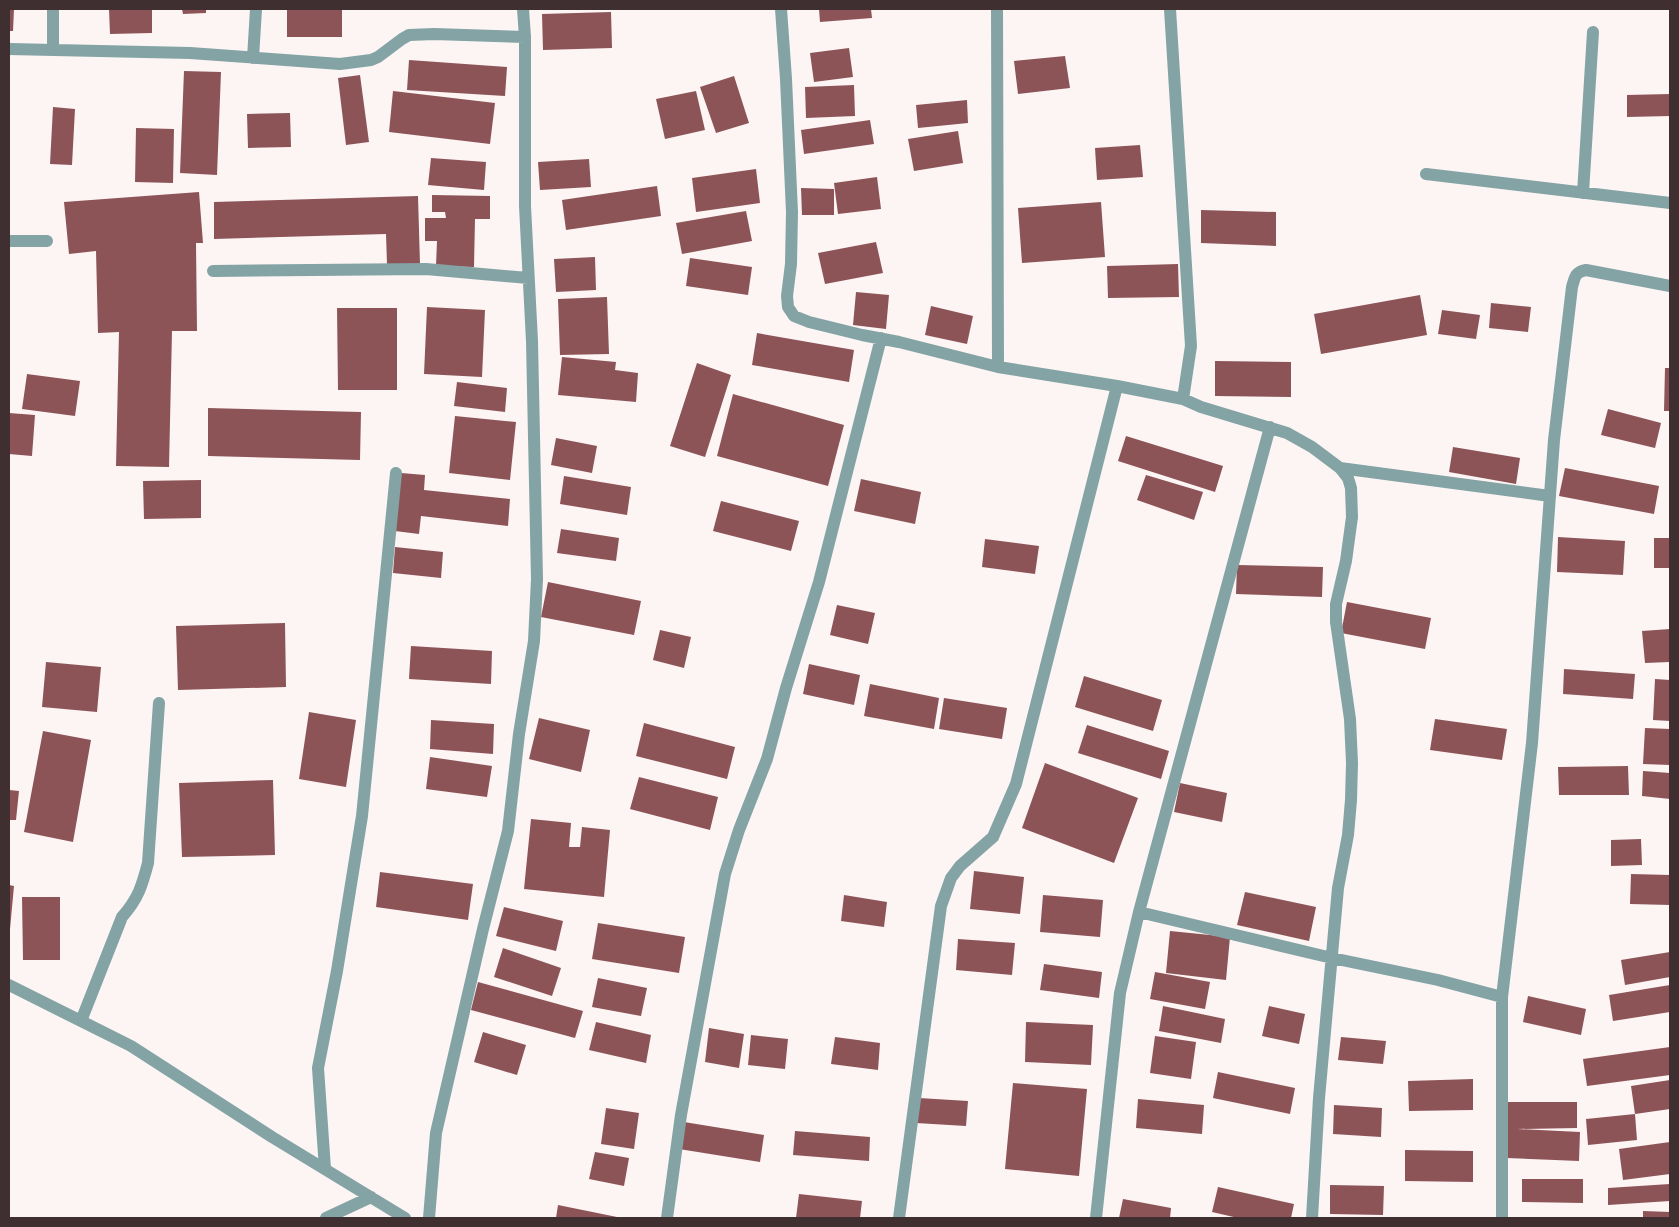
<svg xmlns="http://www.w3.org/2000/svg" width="1679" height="1227" viewBox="0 0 1679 1227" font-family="Arial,sans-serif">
	<rect width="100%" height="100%" fill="#fdf4f4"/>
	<path fill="#8d5458" d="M 9,9 L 14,9 L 13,31 L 9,31 Z
		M 109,9 L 152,9 L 152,33 L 110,34 Z
		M 182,9 L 206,9 L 206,13 L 183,14 Z
		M 287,9 L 342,9 L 342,37 L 287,37 Z
		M 819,9 L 871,9 L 872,18 L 820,22 Z
		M 611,12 L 612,48 L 543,50 L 542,14 Z
		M 849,48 L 853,77 L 814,82 L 810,53 Z
		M 1065,56 L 1070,88 L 1018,94 L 1014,61 Z
		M 409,60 L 507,67 L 505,96 L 407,90 Z
		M 184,71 L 221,72 L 217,175 L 180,173 Z
		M 360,75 L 369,142 L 346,145 L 338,78 Z
		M 734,76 L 749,123 L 716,133 L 700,87 Z
		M 854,85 L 855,116 L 806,118 L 805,87 Z
		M 393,91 L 495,103 L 490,144 L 389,132 Z
		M 696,91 L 705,130 L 665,139 L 656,99 Z
		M 1670,94 L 1670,116 L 1627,117 L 1627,95 Z
		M 967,100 L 968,123 L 918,128 L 916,105 Z
		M 53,107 L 75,109 L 72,165 L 50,164 Z
		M 290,113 L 291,147 L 248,148 L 247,114 Z
		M 870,120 L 874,144 L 804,154 L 801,130 Z
		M 136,128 L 174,129 L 173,183 L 135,182 Z
		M 958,131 L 963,163 L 914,171 L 908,139 Z
		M 1140,145 L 1143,177 L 1097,180 L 1095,148 Z
		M 431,158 L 486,162 L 484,190 L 428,185 Z
		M 589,159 L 591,187 L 540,190 L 538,162 Z
		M 756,169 L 760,203 L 696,212 L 692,178 Z
		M 877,177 L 881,209 L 838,214 L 834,183 Z
		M 657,186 L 661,216 L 566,230 L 562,200 Z
		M 801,188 L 834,189 L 834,215 L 802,215 Z
		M 199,192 L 203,243 L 196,243 L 197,331 L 172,331 L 169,467 L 116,466 L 119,332 L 98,333 L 96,251 L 69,254 L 64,202 Z
		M 432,195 L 490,196 L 490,219 L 475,219 L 474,267 L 436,266 L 437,241 L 425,241 L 425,218 L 446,218 L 445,212 L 432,212 Z
		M 418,196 L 420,264 L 387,264 L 386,234 L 214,239 L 214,202 Z
		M 1101,202 L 1105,257 L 1022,263 L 1018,208 Z
		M 1201,210 L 1276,212 L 1276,246 L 1201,243 Z
		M 746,211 L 752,241 L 682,254 L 676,223 Z
		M 876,242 L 883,273 L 825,284 L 818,253 Z
		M 595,257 L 596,290 L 556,292 L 554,259 Z
		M 690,258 L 752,267 L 748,295 L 686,286 Z
		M 1178,264 L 1179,297 L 1108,298 L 1107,266 Z
		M 856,292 L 889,295 L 886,329 L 853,325 Z
		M 1420,295 L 1427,335 L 1321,354 L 1314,314 Z
		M 607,297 L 609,354 L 560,355 L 558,299 Z
		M 1491,303 L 1531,307 L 1528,332 L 1489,328 Z
		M 931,306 L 973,316 L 967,344 L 925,335 Z
		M 427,307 L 485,310 L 482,377 L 424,374 Z
		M 337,308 L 397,308 L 397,390 L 338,390 Z
		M 1442,310 L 1480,315 L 1476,339 L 1438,334 Z
		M 757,333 L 854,350 L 849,382 L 752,365 Z
		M 562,357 L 616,362 L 615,370 L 638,373 L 636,402 L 558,395 Z
		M 1215,361 L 1291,362 L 1291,397 L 1215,396 Z
		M 697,363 L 731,375 L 705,457 L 670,446 Z
		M 1665,368 L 1670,368 L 1670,411 L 1664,411 Z
		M 27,374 L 80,381 L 75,416 L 22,409 Z
		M 457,382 L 507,388 L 505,412 L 454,406 Z
		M 733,394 L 844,425 L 828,486 L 717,456 Z
		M 208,408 L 361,412 L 360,460 L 208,456 Z
		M 1608,409 L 1661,423 L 1655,448 L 1601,435 Z
		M 9,413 L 35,415 L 32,456 L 9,454 Z
		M 455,416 L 516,422 L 510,480 L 449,473 Z
		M 1126,436 L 1223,466 L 1215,492 L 1118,461 Z
		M 556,438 L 597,446 L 592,473 L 551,465 Z
		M 1453,447 L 1520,458 L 1516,484 L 1449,472 Z
		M 1565,468 L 1659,486 L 1654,514 L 1559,496 Z
		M 401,473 L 425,475 L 424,490 L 510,499 L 508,526 L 421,516 L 419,534 L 395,531 Z
		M 1146,475 L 1203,492 L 1194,520 L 1137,500 Z
		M 564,476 L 631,487 L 627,515 L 560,504 Z
		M 861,479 L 921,492 L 915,524 L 854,511 Z
		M 201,480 L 201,518 L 144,519 L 143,481 Z
		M 721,501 L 799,521 L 791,551 L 713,531 Z
		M 561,529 L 619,538 L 616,561 L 557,553 Z
		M 1558,537 L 1625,541 L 1623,575 L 1557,572 Z
		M 1654,538 L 1670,538 L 1670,568 L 1654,568 Z
		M 985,539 L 1039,546 L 1035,574 L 982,567 Z
		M 395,547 L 443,552 L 441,578 L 393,573 Z
		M 1237,565 L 1323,567 L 1322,597 L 1236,594 Z
		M 548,582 L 641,601 L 634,635 L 541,617 Z
		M 1347,602 L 1431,618 L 1425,649 L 1341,633 Z
		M 837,605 L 875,613 L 868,644 L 830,635 Z
		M 285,623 L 286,687 L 178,690 L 176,626 Z
		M 1670,629 L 1670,662 L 1645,663 L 1642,631 Z
		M 660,630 L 691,637 L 684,668 L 653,660 Z
		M 411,646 L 492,651 L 491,684 L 409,679 Z
		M 46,662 L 101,667 L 97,712 L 42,707 Z
		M 809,664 L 860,675 L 854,705 L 803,694 Z
		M 1564,669 L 1635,674 L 1633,699 L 1563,694 Z
		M 1084,676 L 1162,700 L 1153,731 L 1075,707 Z
		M 1655,679 L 1670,680 L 1670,721 L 1653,720 Z
		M 870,684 L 939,698 L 934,729 L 864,716 Z
		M 944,698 L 1007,708 L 1002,739 L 939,729 Z
		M 309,712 L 356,720 L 346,787 L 299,779 Z
		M 539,718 L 590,730 L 581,772 L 529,759 Z
		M 1435,719 L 1507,729 L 1502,760 L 1430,750 Z
		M 431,720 L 494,724 L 493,754 L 430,749 Z
		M 644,723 L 735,747 L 727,779 L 636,756 Z
		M 1087,725 L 1169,751 L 1161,779 L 1078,753 Z
		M 1645,728 L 1670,729 L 1670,765 L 1643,764 Z
		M 43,731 L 91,740 L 73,842 L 24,832 Z
		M 430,757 L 492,766 L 487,797 L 426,789 Z
		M 1045,763 L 1138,798 L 1114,863 L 1022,828 Z
		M 1628,766 L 1629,795 L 1559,795 L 1558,767 Z
		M 1643,771 L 1670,773 L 1670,799 L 1642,796 Z
		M 639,777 L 718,797 L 710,830 L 630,809 Z
		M 273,780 L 275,855 L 182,857 L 179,783 Z
		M 1180,783 L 1227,793 L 1222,822 L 1174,812 Z
		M 9,790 L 19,791 L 16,820 L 9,820 Z
		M 531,819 L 571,823 L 569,847 L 580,847 L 582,827 L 610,830 L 604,897 L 524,889 Z
		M 1641,839 L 1642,865 L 1611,866 L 1611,840 Z
		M 974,871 L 1024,877 L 1020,914 L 970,909 Z
		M 380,872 L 473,884 L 468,920 L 376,907 Z
		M 1631,874 L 1670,875 L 1670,905 L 1630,904 Z
		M 9,885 L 14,886 L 10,929 L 9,929 Z
		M 1245,892 L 1316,907 L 1309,941 L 1237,925 Z
		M 844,895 L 887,902 L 884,927 L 841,921 Z
		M 1043,895 L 1103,900 L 1100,937 L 1040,932 Z
		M 22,897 L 60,897 L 60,960 L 23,960 Z
		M 504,907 L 563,921 L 556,951 L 496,936 Z
		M 598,923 L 685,937 L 679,973 L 592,959 Z
		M 1170,931 L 1230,937 L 1226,980 L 1166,973 Z
		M 958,939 L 1015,943 L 1012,975 L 956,970 Z
		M 503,948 L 561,968 L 552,996 L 494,977 Z
		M 1670,952 L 1670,977 L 1625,985 L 1621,960 Z
		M 1044,964 L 1102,972 L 1099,998 L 1040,990 Z
		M 1155,972 L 1210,982 L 1205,1009 L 1150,999 Z
		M 598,978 L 647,988 L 641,1016 L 592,1007 Z
		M 478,982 L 583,1011 L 575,1038 L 471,1010 Z
		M 1670,985 L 1670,1012 L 1613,1021 L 1609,995 Z
		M 1528,996 L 1586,1009 L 1581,1035 L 1523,1022 Z
		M 1163,1006 L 1225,1019 L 1221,1043 L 1159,1031 Z
		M 1269,1006 L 1305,1014 L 1299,1044 L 1262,1036 Z
		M 596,1022 L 651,1035 L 646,1063 L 589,1050 Z
		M 1026,1022 L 1093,1025 L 1091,1065 L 1025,1062 Z
		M 709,1028 L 744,1034 L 739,1068 L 705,1062 Z
		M 483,1032 L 526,1045 L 517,1075 L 474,1062 Z
		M 751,1035 L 788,1039 L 785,1069 L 748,1065 Z
		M 1155,1036 L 1196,1042 L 1191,1079 L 1150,1073 Z
		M 835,1037 L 880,1043 L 878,1070 L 831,1064 Z
		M 1341,1037 L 1386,1041 L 1383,1064 L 1338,1060 Z
		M 1670,1047 L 1670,1075 L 1587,1086 L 1583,1059 Z
		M 1218,1072 L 1295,1088 L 1290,1114 L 1213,1098 Z
		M 1473,1079 L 1473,1110 L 1409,1111 L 1408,1081 Z
		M 1670,1080 L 1670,1109 L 1635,1114 L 1631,1086 Z
		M 1013,1083 L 1087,1089 L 1079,1176 L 1005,1169 Z
		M 919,1098 L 968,1101 L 966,1126 L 916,1123 Z
		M 1138,1099 L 1204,1105 L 1202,1134 L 1136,1128 Z
		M 1508,1102 L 1577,1102 L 1577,1128 L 1517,1129 L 1580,1132 L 1579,1161 L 1507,1158 Z
		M 1334,1105 L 1382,1108 L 1381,1137 L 1333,1134 Z
		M 606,1108 L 639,1113 L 634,1149 L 601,1144 Z
		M 1635,1114 L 1637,1140 L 1588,1145 L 1586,1119 Z
		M 684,1122 L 764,1135 L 760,1162 L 679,1149 Z
		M 795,1131 L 870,1137 L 869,1161 L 793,1155 Z
		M 1670,1142 L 1670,1174 L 1623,1180 L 1619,1149 Z
		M 1405,1150 L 1473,1151 L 1473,1182 L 1405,1181 Z
		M 595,1152 L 629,1158 L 624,1186 L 589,1179 Z
		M 1522,1179 L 1583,1179 L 1583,1203 L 1522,1202 Z
		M 1670,1184 L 1670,1201 L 1608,1205 L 1608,1188 Z
		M 1330,1185 L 1384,1186 L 1383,1215 L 1330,1214 Z
		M 1218,1187 L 1294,1204 L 1291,1218 L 1238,1218 L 1212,1212 Z
		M 799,1194 L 862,1201 L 860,1218 L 796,1218 Z
		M 1123,1199 L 1171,1208 L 1170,1218 L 1119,1218 Z
		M 558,1205 L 617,1217 L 617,1218 L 556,1218 Z
		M 1643,1211 L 1670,1212 L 1670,1218 L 1643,1218 Z"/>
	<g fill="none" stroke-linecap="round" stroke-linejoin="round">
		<path stroke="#83a3a4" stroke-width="12" d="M 781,9 L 786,79 L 792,212 L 791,264 L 787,296 L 788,307 L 794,316 L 809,322 L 862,335 L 899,342 L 998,367 L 1117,386 L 1183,399 L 1201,407 L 1287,433 L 1312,447 L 1340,468 L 1348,478 L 1351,488 L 1352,517 L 1346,561 L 1336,604 L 1336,622 L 1350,719 L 1352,763 L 1351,800 L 1348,835 L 1338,888 L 1319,1098 L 1312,1218
			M 997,9 L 998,367
			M 1170,9 L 1191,346 L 1183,399
			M 9,49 L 190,53 L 340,64 L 371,60 L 378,57 L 402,39 L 409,35 L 434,34 L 525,37
			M 53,50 L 53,9
			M 253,58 L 256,9
			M 1426,174 L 1670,203
			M 1583,193 L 1593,32
			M 9,241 L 47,241
			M 213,271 L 426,269 L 528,278
			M 1340,468 L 1550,496
			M 1139,912 L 1332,958 L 1438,980 L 1502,997
			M 9,985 L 131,1046 L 272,1137 L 405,1218
			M 81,1021 L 122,917 C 138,899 142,886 148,863 L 159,703
			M 325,1169 L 318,1068 L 337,971 L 362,816 L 396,473
			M 326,1218 L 371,1197
			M 429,1218 L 436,1133 L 483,929 L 508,831 L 519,734 L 534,641 L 537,579 L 532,341 L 525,206 L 525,37 L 523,9
			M 667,1218 L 681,1115 L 725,874 L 739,830 L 767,759 L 786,688 L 819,582 L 881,338
			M 899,1218 L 941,906 L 951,878 L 960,866 L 993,837 L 1016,784 L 1117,386
			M 1096,1218 L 1120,993 L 1139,912 L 1270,427
			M 1502,1218 L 1502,997 L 1532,743 L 1554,440 L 1572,287 C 1575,277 1575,272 1586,270 L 1670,286"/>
	</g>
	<rect width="1679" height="1227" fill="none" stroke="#3f2f30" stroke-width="20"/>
</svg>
